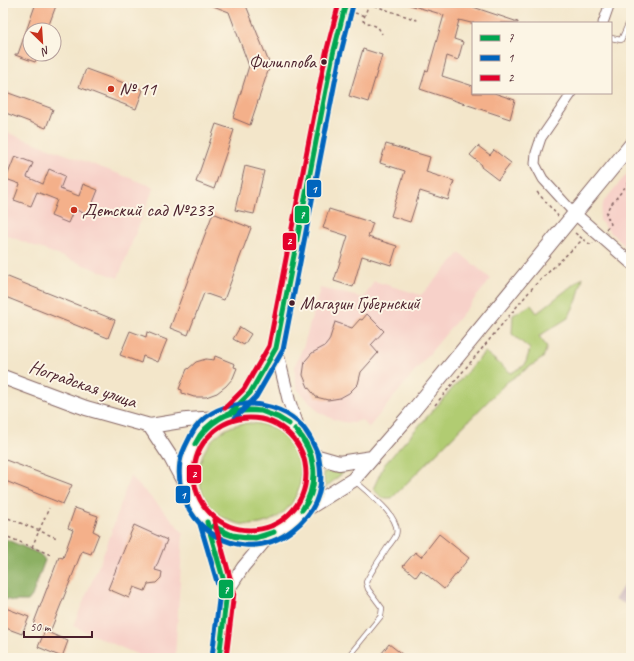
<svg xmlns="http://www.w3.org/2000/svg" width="634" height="661" viewBox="0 0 634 661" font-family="Caveat,sans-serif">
	<rect width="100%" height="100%" fill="#fcf5e5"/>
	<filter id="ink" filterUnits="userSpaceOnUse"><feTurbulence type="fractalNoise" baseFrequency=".025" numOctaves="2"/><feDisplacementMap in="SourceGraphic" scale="8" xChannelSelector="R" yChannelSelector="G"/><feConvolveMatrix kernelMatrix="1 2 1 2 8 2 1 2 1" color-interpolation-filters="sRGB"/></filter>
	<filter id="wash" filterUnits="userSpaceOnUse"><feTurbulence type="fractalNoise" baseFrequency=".012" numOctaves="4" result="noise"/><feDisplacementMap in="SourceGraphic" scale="16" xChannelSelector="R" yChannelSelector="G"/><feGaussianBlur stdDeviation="0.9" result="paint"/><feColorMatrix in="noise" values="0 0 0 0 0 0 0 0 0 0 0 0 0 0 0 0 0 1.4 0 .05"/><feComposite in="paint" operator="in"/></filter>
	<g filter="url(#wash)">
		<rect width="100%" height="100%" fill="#f3e6ca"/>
		<path fill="#f7d1c9" d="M 3,131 L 154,187 L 118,278 L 3,234 Z
			M 631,169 L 631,252 L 604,226 L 600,220 L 600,215 L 604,201 Z
			M 460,253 L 491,279 L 369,427 L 361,420 L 353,423 L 343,422 L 333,419 L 319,412 L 298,390 L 295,379 L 295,365 L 304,345 L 320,288 L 364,298 L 374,281 L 421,295 Z
			M 130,476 L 169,516 L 183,533 L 175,658 L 145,658 L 73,626 L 106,548 Z"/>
		<path fill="#d2bfc1" d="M 631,573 L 631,607 L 615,599 Z"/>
		<path fill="#b1cc72" stroke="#7e764e" d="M 583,277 L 577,300 L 568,318 L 539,336 L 547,347 L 543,358 L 507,382 L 392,498 L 382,498 L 373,489 L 384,465 L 485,352 L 511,373 L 525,365 L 530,349 L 512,334 L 513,315 L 531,305 L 537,313 Z
			M199 474a51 51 0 1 1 102 0a51 51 0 1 1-102 0Z
			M 345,471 L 325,488 L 323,472 Z"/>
		<path fill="#8cb064" stroke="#6b6848" d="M 3,538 L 40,554 L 45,560 L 32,596 L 28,601 L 12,601 L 3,598 Z"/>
		<g id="blocks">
			<path fill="#f4b08a" d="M 36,3 L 57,3 L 47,30 L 30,30 L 30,54 L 39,54 L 35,62 L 15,55 L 15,54 L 18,54 Z
				M 208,3 L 245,3 L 270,65 L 250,125 L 233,118 L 249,66 L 229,12 L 208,4 Z
				M 410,3 L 473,3 L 473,7 L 518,22 L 518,23 L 471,23 L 459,20 L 454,39 L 463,42 L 458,60 L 447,56 L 442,76 L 473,86 L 473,93 L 494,93 L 515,100 L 510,119 L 420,89 L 426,70 L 428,71 L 444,15 L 410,5 Z
				M 363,49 L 382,55 L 368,102 L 349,96 Z
				M 86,69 L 143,90 L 136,109 L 79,87 Z
				M 3,91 L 53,109 L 46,128 L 3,112 Z
				M 216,124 L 234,130 L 214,189 L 196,182 Z
				M 386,144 L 430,157 L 426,172 L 454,181 L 448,200 L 420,191 L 410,222 L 391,216 L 405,171 L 380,163 Z
				M 478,146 L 490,155 L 494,150 L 511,163 L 498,180 L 481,167 L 482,165 L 470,155 Z
				M 15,156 L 33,163 L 27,177 L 43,184 L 49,169 L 65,176 L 60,189 L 79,196 L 83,184 L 98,190 L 88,215 L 74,209 L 68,223 L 51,216 L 57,200 L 37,192 L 31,206 L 14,200 L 20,184 L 6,179 Z
				M 245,166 L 264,171 L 254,214 L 235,210 Z
				M 329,209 L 373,223 L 368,237 L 397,246 L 391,265 L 362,256 L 353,287 L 334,281 L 348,236 L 323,228 Z
				M 213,213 L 251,228 L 224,300 L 204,293 L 188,335 L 170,328 Z
				M 3,275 L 115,320 L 108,338 L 3,296 Z
				M 367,314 L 384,331 L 371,345 L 378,353 L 361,372 L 358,384 L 349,393 L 340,398 L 328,400 L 316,397 L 308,387 L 303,375 L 305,361 L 312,353 L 325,346 L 329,341 L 335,322 L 352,328 L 360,319 L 362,320 Z
				M 240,327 L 251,334 L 244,345 L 233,339 Z
				M 130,331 L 146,337 L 147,332 L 167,340 L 158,362 L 143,356 L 141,363 L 120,355 Z
				M 215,356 L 235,364 L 234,367 L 237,368 L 233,378 L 226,386 L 217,393 L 206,397 L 194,397 L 182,393 L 182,390 L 179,389 L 187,369 L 188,369 L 196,362 L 206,359 L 214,360 Z
				M 3,459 L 72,485 L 63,504 L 3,480 Z
				M 75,508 L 98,516 L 93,531 L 99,534 L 91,554 L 82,551 L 50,632 L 33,625 L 59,557 L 63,558 L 73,530 L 68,528 Z
				M 134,525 L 167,540 L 155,570 L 162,572 L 161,578 L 156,583 L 148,584 L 145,591 L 134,587 L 129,598 L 108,589 Z
				M 439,534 L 469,558 L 444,589 L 421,570 L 416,577 L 403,566 L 415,552 L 421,557 Z
				M 3,607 L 29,617 L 22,634 L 3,627 Z
				M 45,631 L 68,641 L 62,657 L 38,647 Z
				M 389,644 L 407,658 L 378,658 Z"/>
		</g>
	</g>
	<g filter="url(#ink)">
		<use href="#blocks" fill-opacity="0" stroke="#856563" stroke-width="1"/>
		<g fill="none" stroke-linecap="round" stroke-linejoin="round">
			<g stroke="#856563" stroke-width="6">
				<path id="service" d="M 611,38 L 621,40 L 631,18
					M 347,658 L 381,616 L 382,608 L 368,589 L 366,582 C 372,570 380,559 387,548 C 390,544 394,540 396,535 C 402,517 367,492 355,481"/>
			</g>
			<g stroke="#856563" stroke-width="11">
				<path id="minor" d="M 603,23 L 610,3
					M 572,93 L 541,138 L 536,153 L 535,164 L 543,179 L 574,213"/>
			</g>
			<g stroke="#856563" stroke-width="13">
				<path id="tertiary" d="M 574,213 L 631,263"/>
			</g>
			<g stroke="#856563" stroke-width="14">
				<path id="secondary" d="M 276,348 L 289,401 L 301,435
					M 230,413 L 250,393 L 276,348 L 333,54 L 346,3
					M 207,522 L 220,565 L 227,592 L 219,658
					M 227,592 L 243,567 L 270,535"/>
			</g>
			<g stroke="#856563" stroke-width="16">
				<path id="primary" d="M 3,377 L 86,408 L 150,426 L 187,420 L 218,418
					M 150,426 L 171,458 L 185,484
					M 311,455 C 313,469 314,480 310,494 C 302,526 262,546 231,535 C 212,529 198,516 190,497 C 169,444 226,391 278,417 C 287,422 295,428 301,436 C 305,441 308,449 311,455 L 339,463 L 372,458
					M 300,513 L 353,480 L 408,417 L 631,145"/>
			</g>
			<path stroke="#856563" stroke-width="1.5" stroke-dasharray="3 3" stroke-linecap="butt" d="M 323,3 L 334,6
				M 369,3 L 363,21 L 378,27 L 382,34
				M 369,4 L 420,21
				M 355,13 L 365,16
				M 537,192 L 558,216
				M 606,229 L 611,224 L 606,214 L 609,207 L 631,180
				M 575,233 L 584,240
				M 435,405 L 534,286 L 580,242 L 584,240 L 591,245 L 593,243
				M 3,516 L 57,538
				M 3,535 L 51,555
				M 32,547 L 49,508"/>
			<use href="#service" stroke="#fff" stroke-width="4.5"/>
			<use href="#minor" stroke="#fff" stroke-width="9"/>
			<use href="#tertiary" stroke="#fff" stroke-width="11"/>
			<use href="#secondary" stroke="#fff" stroke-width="12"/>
			<use href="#primary" stroke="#fff" stroke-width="14"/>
			<g stroke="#fcf5e5" stroke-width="8">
				<path id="bus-1" d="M 261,411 L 279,418 L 289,424
					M 261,411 L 278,417 L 289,424
					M 230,413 L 250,393 L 276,348 L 333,54 L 346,3
					M 295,429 C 316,449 321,487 302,510
					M 295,429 C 316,452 319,484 302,510
					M 195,444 C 206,420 234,406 260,411
					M 195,444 C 204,429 219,415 237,412 C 244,410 252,411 260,411
					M 207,522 L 227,592 L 219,658
					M 213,526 L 232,535 L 255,538 L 274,532
					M 213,526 C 230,540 254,541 274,532"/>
			</g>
			<g stroke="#fcf5e5" stroke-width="8">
				<path id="bus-2" d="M 235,418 L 256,397 L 283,350 L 340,56 L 353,5
					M 317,452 C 312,441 307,430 298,422 C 268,395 211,397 191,435 C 187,443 181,453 180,462 C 174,503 204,542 245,545 C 278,548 315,520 320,487 C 322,475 320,465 318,454
					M 200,524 L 220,592 L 212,657"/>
			</g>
			<g stroke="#fcf5e5" stroke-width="8">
				<path id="bus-3" d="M 225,408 L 244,389 L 269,346 L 326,53 L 339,3
					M194 474a56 56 0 1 1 112 0a56 56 0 1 1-112 0Z
					M 214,520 L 234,592 L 226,658"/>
			</g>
			<use href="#bus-1" stroke="#00a651" stroke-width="5"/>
			<use href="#bus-2" stroke="#0065bd" stroke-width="5"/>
			<use href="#bus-3" stroke="#e4002b" stroke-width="5"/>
		</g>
	</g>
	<g fill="#4a1f2b" stroke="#fcf5e5" stroke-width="1.5">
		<circle cx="324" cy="62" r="3.5"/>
		<circle cx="292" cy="303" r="3.5"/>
	</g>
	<g fill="#c8321e" stroke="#fcf5e5" stroke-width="1.5">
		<circle cx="111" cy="89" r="4"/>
		<circle cx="74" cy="210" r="4"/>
	</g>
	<g text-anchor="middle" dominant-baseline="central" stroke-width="4" stroke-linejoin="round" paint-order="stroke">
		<g font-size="18" fill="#4a1f2b" stroke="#fcf5e5" text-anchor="end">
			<text x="316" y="62">Филиппова</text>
			<text x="300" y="303" text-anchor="start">Магазин Губернский</text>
		</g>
		<g font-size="19" fill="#4a1f2b" stroke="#fcf5e5" text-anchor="start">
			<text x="119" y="89">№ 11</text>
			<text x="82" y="210">Детский сад №233</text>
		</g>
		<g font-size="19" fill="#4a1f2b" stroke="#fcf5e5">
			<text transform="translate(83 384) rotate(19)">Ноградская улица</text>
		</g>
	</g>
	<g stroke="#fcf5e5" stroke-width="1.5">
		<rect x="306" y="179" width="16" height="19" rx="4" fill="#0065bd"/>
		<rect x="294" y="205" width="16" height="19" rx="4" fill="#00a651"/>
		<rect x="282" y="232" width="15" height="19" rx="4" fill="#e4002b"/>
		<rect x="186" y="464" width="16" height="20" rx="4" fill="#e4002b"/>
		<rect x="175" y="485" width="16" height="19" rx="4" fill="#0065bd"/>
		<rect x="218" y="579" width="16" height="20" rx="4" fill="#00a651"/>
	</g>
	<g font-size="11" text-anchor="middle" font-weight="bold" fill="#fff">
		<text x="314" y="193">1</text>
		<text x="302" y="218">7</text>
		<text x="289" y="245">2</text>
		<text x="194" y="478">2</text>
		<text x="183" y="499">1</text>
		<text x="226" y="593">7</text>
	</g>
	<rect width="634" height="661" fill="none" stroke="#fcf5e5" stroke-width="16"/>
	<rect x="472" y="22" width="140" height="72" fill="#fcf5e5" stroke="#b59f9b"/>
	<rect x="480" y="35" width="20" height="6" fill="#00a651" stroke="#b59f9b"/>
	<text x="508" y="42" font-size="12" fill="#4a1f2b">7</text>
	<rect x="480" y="55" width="20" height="6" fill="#0065bd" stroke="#b59f9b"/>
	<text x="508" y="62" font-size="12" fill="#4a1f2b">1</text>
	<rect x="480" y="75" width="20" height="6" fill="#e4002b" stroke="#b59f9b"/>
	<text x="508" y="82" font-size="12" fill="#4a1f2b">2</text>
	<g transform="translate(42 42) rotate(155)"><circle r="19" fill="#fcf5e5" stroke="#b59f9b"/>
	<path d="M0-3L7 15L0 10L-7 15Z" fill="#c8321e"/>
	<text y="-6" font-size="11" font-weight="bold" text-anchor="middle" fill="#4a1f2b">N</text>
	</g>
	<path d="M24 631v6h68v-6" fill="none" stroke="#4a1f2b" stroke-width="2"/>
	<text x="30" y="631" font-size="12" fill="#4a1f2b" stroke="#fcf5e5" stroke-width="3" paint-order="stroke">50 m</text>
</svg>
